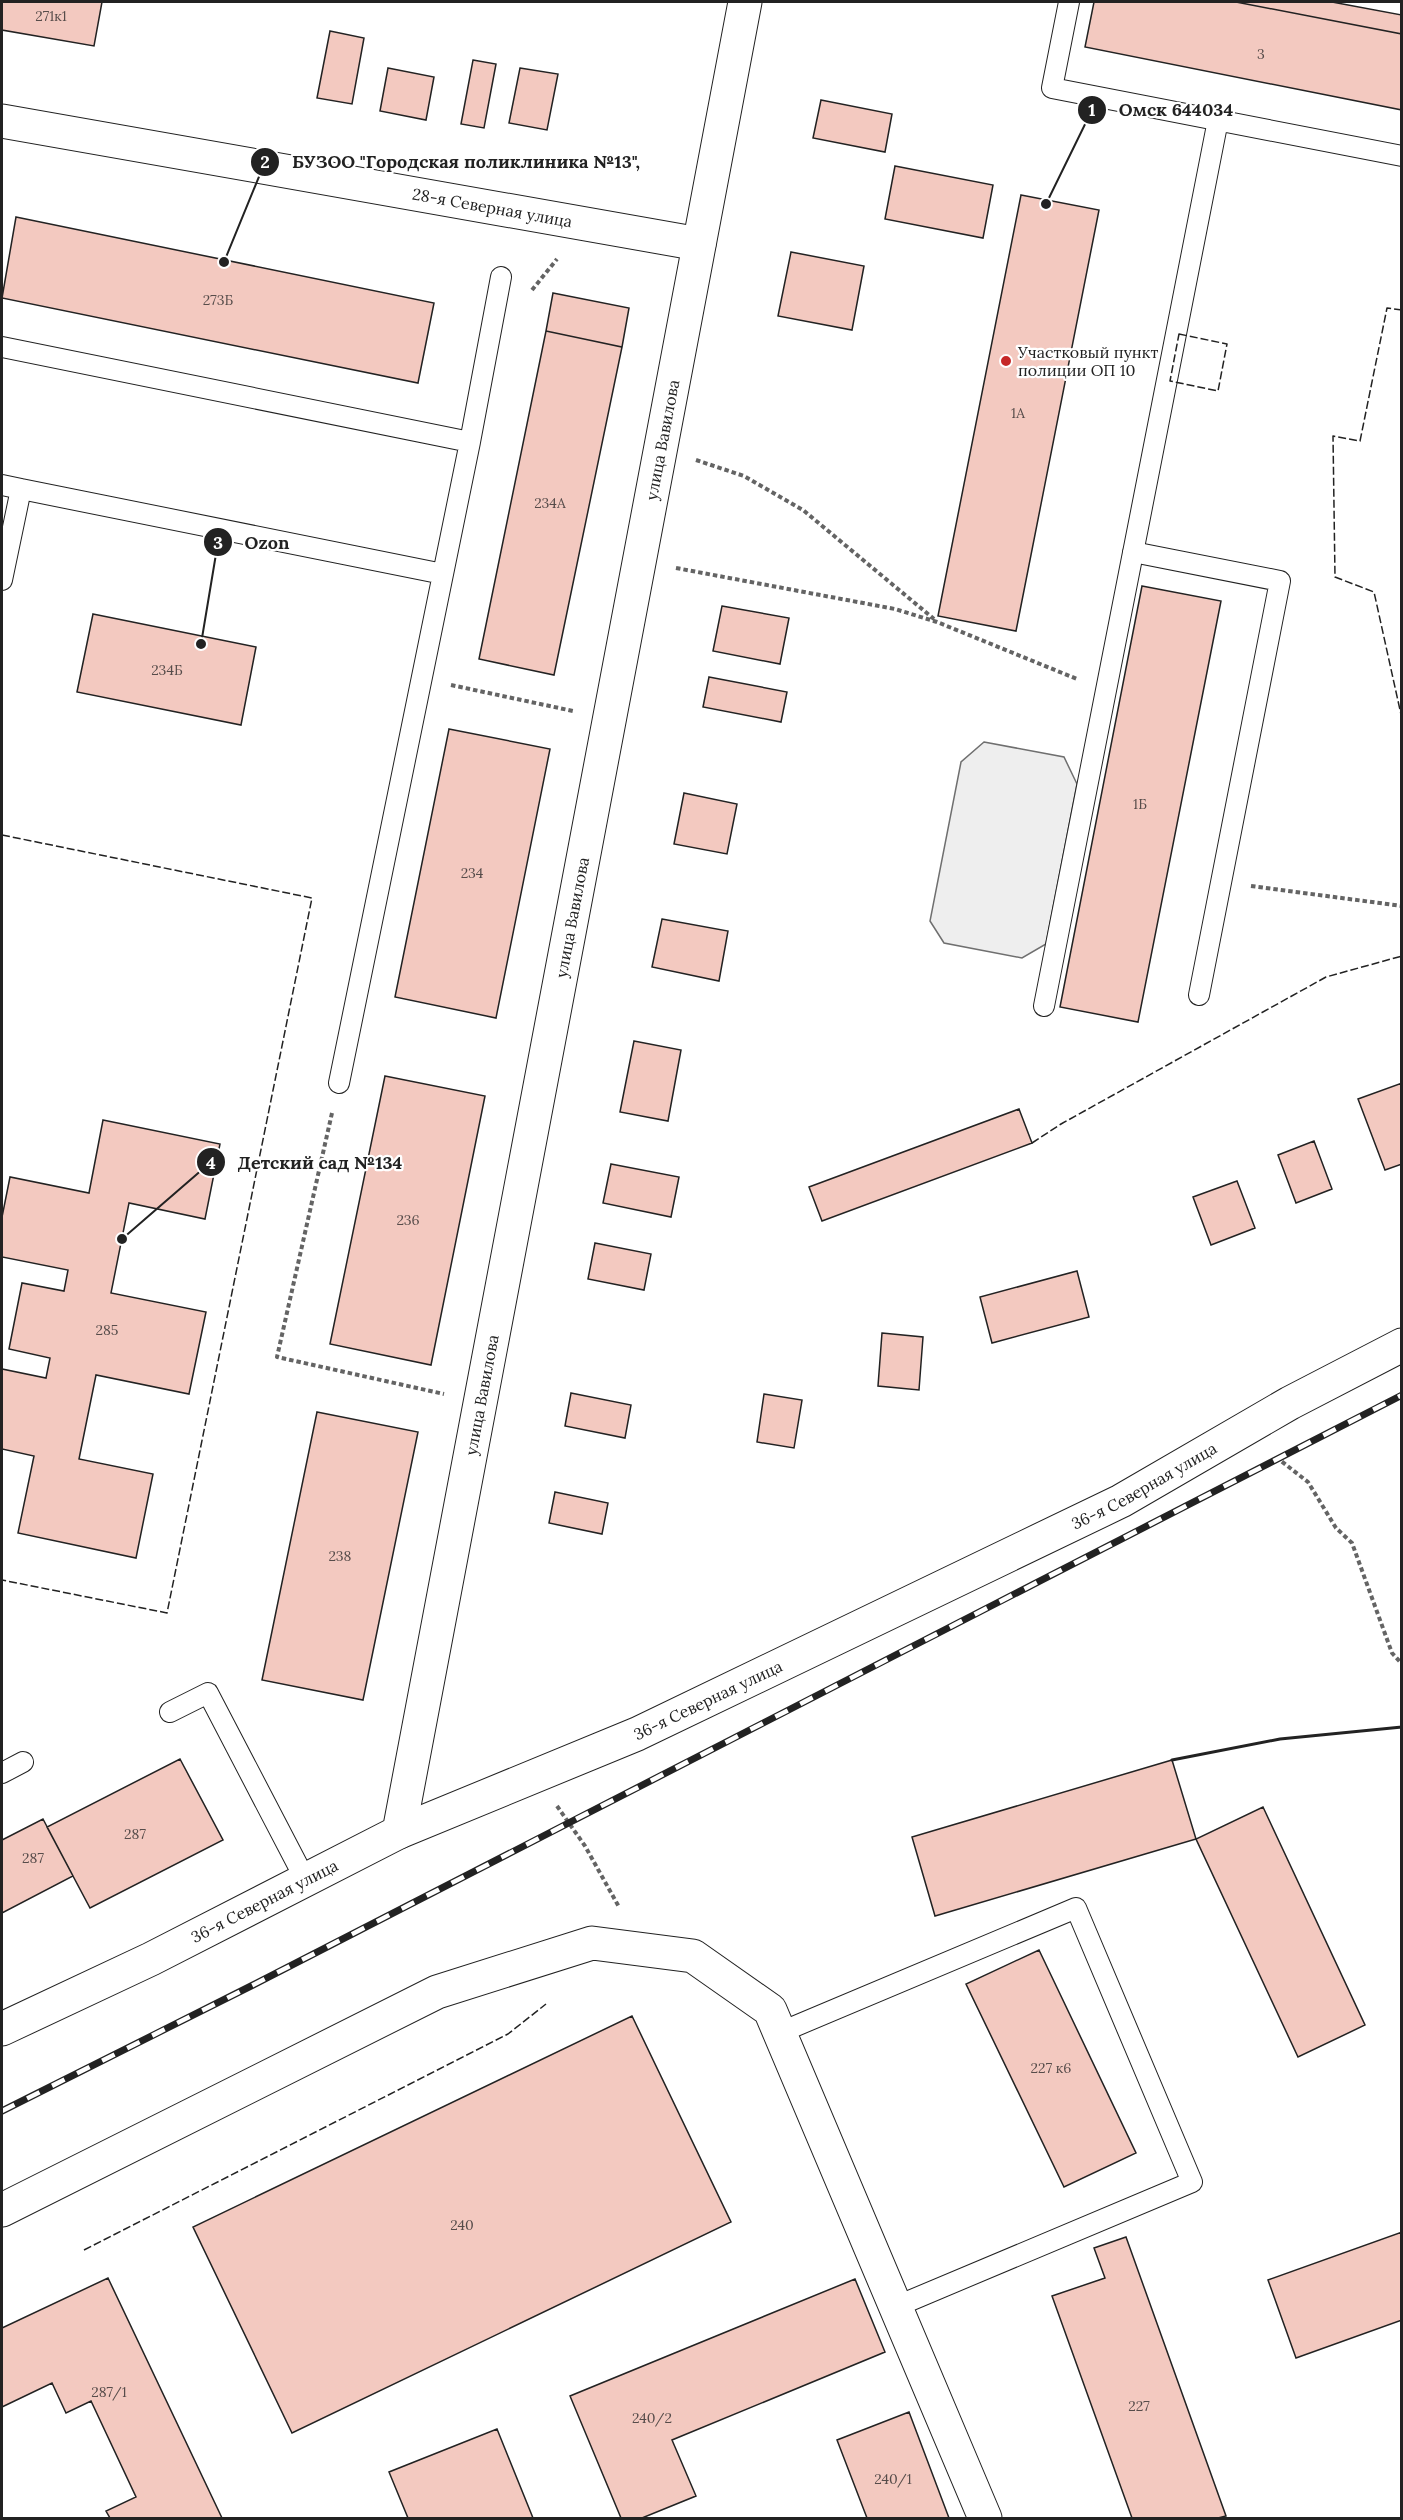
<svg xmlns="http://www.w3.org/2000/svg" width="1403" height="2520" viewBox="0 0 1403 2520" font-family="Lora,serif">
	<rect width="100%" height="100%" fill="#fff"/>
	<path fill="#eee" stroke="#6f6f6f" stroke-width="1.5" d="M 984,742 L 1064,757 L 1077,784 L 1046,944 L 1022,958 L 944,943 L 930,921 L 961,762 Z"/>
	<path fill="#f3c9c0" stroke="#222" stroke-width="1.5" d="M 2,2 L 102,2 L 94,46 L 2,30 Z
		M 1094,2 L 1236,2 L 1402,34 L 1402,110 L 1085,47 Z
		M 1236,2 L 1332,2 L 1402,15 L 1402,34 Z
		M 330,31 L 364,38 L 352,104 L 317,98 Z
		M 473,60 L 496,64 L 484,128 L 461,124 Z
		M 388,68 L 434,77 L 426,120 L 380,111 Z
		M 520,68 L 558,74 L 547,130 L 509,123 Z
		M 821,100 L 892,114 L 885,152 L 813,138 Z
		M 895,166 L 993,185 L 983,238 L 885,219 Z
		M 1021,195 L 1099,210 L 1016,631 L 938,616 Z
		M 16,217 L 434,303 L 418,383 L 2,298 Z
		M 791,252 L 864,266 L 852,330 L 778,316 Z
		M 553,293 L 629,308 L 622,347 L 546,331 Z
		M 546,331 L 622,347 L 554,675 L 479,659 Z
		M 1142,586 L 1221,601 L 1138,1022 L 1060,1007 Z
		M 722,606 L 789,618 L 780,664 L 713,651 Z
		M 93,614 L 256,647 L 241,725 L 77,692 Z
		M 709,677 L 787,692 L 781,722 L 703,707 Z
		M 449,729 L 550,749 L 496,1018 L 395,997 Z
		M 684,793 L 737,804 L 727,854 L 674,844 Z
		M 662,919 L 728,931 L 719,981 L 652,967 Z
		M 634,1041 L 681,1050 L 668,1121 L 620,1112 Z
		M 385,1076 L 485,1096 L 431,1365 L 330,1344 Z
		M 1402,1083 L 1402,1164 L 1385,1170 L 1358,1099 Z
		M 1019,1109 L 1032,1143 L 822,1221 L 809,1187 Z
		M 103,1120 L 220,1144 L 205,1219 L 129,1203 L 111,1293 L 206,1312 L 189,1394 L 96,1375 L 79,1459 L 153,1474 L 136,1558 L 18,1533 L 34,1456 L 2,1449 L 2,1369 L 46,1378 L 50,1358 L 9,1349 L 22,1283 L 64,1291 L 68,1270 L 2,1257 L 2,1217 L 10,1177 L 89,1193 Z
		M 1314,1141 L 1332,1189 L 1296,1203 L 1278,1155 Z
		M 611,1164 L 679,1177 L 671,1217 L 603,1203 Z
		M 1237,1181 L 1255,1228 L 1211,1245 L 1193,1197 Z
		M 595,1243 L 651,1254 L 644,1290 L 588,1279 Z
		M 1077,1271 L 1089,1317 L 992,1343 L 980,1297 Z
		M 882,1333 L 923,1337 L 919,1390 L 878,1386 Z
		M 571,1393 L 631,1405 L 625,1438 L 565,1426 Z
		M 764,1394 L 802,1400 L 794,1448 L 757,1442 Z
		M 317,1412 L 418,1432 L 363,1700 L 262,1680 Z
		M 555,1492 L 608,1503 L 602,1534 L 549,1523 Z
		M 180,1759 L 223,1840 L 90,1908 L 47,1827 Z
		M 1172,1760 L 1196,1839 L 935,1916 L 912,1837 Z
		M 1263,1807 L 1365,2025 L 1298,2057 L 1196,1839 Z
		M 43,1819 L 73,1876 L 2,1913 L 2,1840 Z
		M 1039,1950 L 1136,2153 L 1064,2187 L 966,1984 Z
		M 632,2016 L 731,2222 L 292,2433 L 193,2227 Z
		M 1402,2232 L 1402,2320 L 1296,2358 L 1268,2280 Z
		M 1126,2237 L 1226,2516 L 1218,2518 L 1132,2518 L 1052,2296 L 1105,2278 L 1094,2248 Z
		M 108,2278 L 222,2518 L 110,2518 L 106,2511 L 136,2497 L 91,2401 L 66,2413 L 52,2383 L 2,2407 L 2,2328 Z
		M 855,2279 L 885,2352 L 672,2440 L 696,2496 L 642,2518 L 621,2518 L 570,2396 Z
		M 909,2412 L 949,2518 L 867,2518 L 837,2440 Z
		M 497,2429 L 533,2518 L 408,2518 L 389,2472 Z"/>
	<g fill="none" stroke-linecap="round" stroke-linejoin="round">
		<g stroke="#222" stroke-width="22">
			<path id="service" d="M 1069,2 L 1052,88 L 1402,156
				M 2,347 L 470,442 L 339,1083
				M 470,442 L 501,277
				M 2,485 L 21,489 L 2,580
				M 21,489 L 443,574
				M 1133,552 L 1280,581 L 1199,995
				M 1044,1006 L 1218,120
				M 170,1712 L 208,1693 L 306,1881
				M 2,1773 L 23,1762
				M 779,2033 L 1076,1908 L 1192,2182 L 895,2307"/>
		</g>
		<g stroke="#222" stroke-width="35">
			<g id="minor">
				<path id="s1" d="M 2,121 L 699,244"/>
				<path id="s2" d="M 399,1832 L 637,1734 L 1121,1501 L 1290,1403 L 1402,1345"/>
				<path d="M 2,2210 L 437,1992 L 592,1943 L 693,1956 L 770,2010 L 985,2518"/>
			</g>
		</g>
		<g stroke="#222" stroke-width="35">
			<g id="tertiary">
				<path id="s3" d="M 2,2029 L 151,1959 L 399,1832 L 745,2"/>
			</g>
		</g>
		<path stroke="#646464" stroke-width="4" stroke-dasharray="4.5 3" stroke-linecap="butt" d="M 532,290 L 557,259
			M 696,460 L 744,476 L 803,510 L 934,619
			M 676,568 L 895,609 L 937,622 L 1077,679
			M 451,685 L 573,711
			M 1251,886 L 1402,906
			M 332,1113 L 277,1357 L 444,1394
			M 1276,1457 L 1308,1482 L 1336,1528 L 1352,1543 L 1392,1653 L 1402,1664
			M 557,1806 L 585,1846 L 619,1907"/>
		<use href="#service" stroke="#fff" stroke-width="20"/>
		<use href="#minor" stroke="#fff" stroke-width="33"/>
		<use href="#tertiary" stroke="#fff" stroke-width="33"/>
		<g stroke="#222" stroke-width="7">
			<path id="rail" d="M 2,2111 L 253,1985 L 1402,1395"/>
		</g>
		<use href="#rail" stroke="#fff" stroke-width="4.5" stroke-dasharray="14" stroke-linecap="butt"/>
		<path stroke="#222" stroke-width="1.5" stroke-dasharray="8 3" stroke-linecap="butt" d="M 1402,310 L 1387,308 L 1360,441 L 1333,436 L 1335,577 L 1374,592 L 1402,719
			M 1179,334 L 1227,344 L 1218,391 L 1170,381 Z
			M 2,835 L 312,898 L 167,1613 L 2,1580
			M 1032,1143 L 1061,1124 L 1326,977 L 1402,956
			M 84,2250 L 508,2034 L 546,2004"/>
		<path stroke="#222" stroke-width="3" d="M 1172,1760 L 1280,1739 L 1402,1727"/>
	</g>
	<circle fill="#c62828" stroke="#fff" stroke-width="2" cx="1006" cy="361" r="6"/>
	<g text-anchor="middle" dominant-baseline="central" stroke-width="4.5" stroke-linejoin="round" paint-order="stroke">
		<g font-size="14" fill="#564c4a">
			<text x="51" y="16">271к1</text>
			<text x="1261" y="54">3</text>
			<text x="218" y="300">273Б</text>
			<text x="1018" y="413">1А</text>
			<text x="550" y="503">234А</text>
			<text x="167" y="670">234Б</text>
			<text x="1140" y="804">1Б</text>
			<text x="472" y="873">234</text>
			<text x="408" y="1220">236</text>
			<text x="107" y="1330">285</text>
			<text x="340" y="1556">238</text>
			<text x="135" y="1834">287</text>
			<text x="33" y="1858">287</text>
			<text x="1051" y="2068">227 к6</text>
			<text x="462" y="2225">240</text>
			<text x="109" y="2392">287/1</text>
			<text x="1139" y="2406">227</text>
			<text x="652" y="2418">240/2</text>
			<text x="893" y="2479">240/1</text>
		</g>
		<g font-size="16" fill="#222" stroke="#fff">
			<text stroke="none"><textPath href="#s1" startOffset="498">28-я Северная улица</textPath></text>
			<text stroke="none"><textPath href="#s3" startOffset="1860">улица Вавилова</textPath></text>
			<text stroke="none"><textPath href="#s3" startOffset="1374">улица Вавилова</textPath></text>
			<text stroke="none"><textPath href="#s3" startOffset="888">улица Вавилова</textPath></text>
			<text stroke="none"><textPath href="#s2" startOffset="822">36-я Северная улица</textPath></text>
			<text stroke="none"><textPath href="#s2" startOffset="336">36-я Северная улица</textPath></text>
			<text stroke="none"><textPath href="#s3" startOffset="292">36-я Северная улица</textPath></text>
		</g>
		<g font-size="16" fill="#222" stroke="#fff" text-anchor="start">
			<text x="1018" y="352">Участковый пункт<tspan x="1018" dy="18">полиции ОП 10</tspan></text>
		</g>
	</g>
	<path fill="none" stroke="#222" stroke-width="2" d="M1046 204L1092 110M224 262L265 162M201 644L218 542M122 1239L211 1162"/>
	<g fill="#222" stroke="#fff" stroke-width="2">
		<circle cx="1046" cy="204" r="6"/>
		<circle cx="224" cy="262" r="6"/>
		<circle cx="201" cy="644" r="6"/>
		<circle cx="122" cy="1239" r="6"/>
		<circle cx="1092" cy="110" r="15"/>
		<circle cx="265" cy="162" r="15"/>
		<circle cx="218" cy="542" r="15"/>
		<circle cx="211" cy="1162" r="15"/>
	</g>
	<g font-size="18" text-anchor="middle" font-weight="bold" fill="#fff">
		<text x="1092" y="116">1</text>
		<text x="265" y="168">2</text>
		<text x="218" y="549">3</text>
		<text x="211" y="1169">4</text>
	</g>
	<g font-size="18" text-anchor="middle" font-weight="bold" fill="#222" stroke="#fff" stroke-width="4.5" stroke-linejoin="round" paint-order="stroke">
		<text x="1176" y="116">Омск 644034</text>
		<text x="466" y="168">БУЗОО "Городская поликлиника №13",</text>
		<text x="267" y="549">Ozon</text>
		<text x="320" y="1169">Детский сад №134</text>
	</g>
	<rect width="1403" height="2520" fill="none" stroke="#222222" stroke-width="6"/>
</svg>
